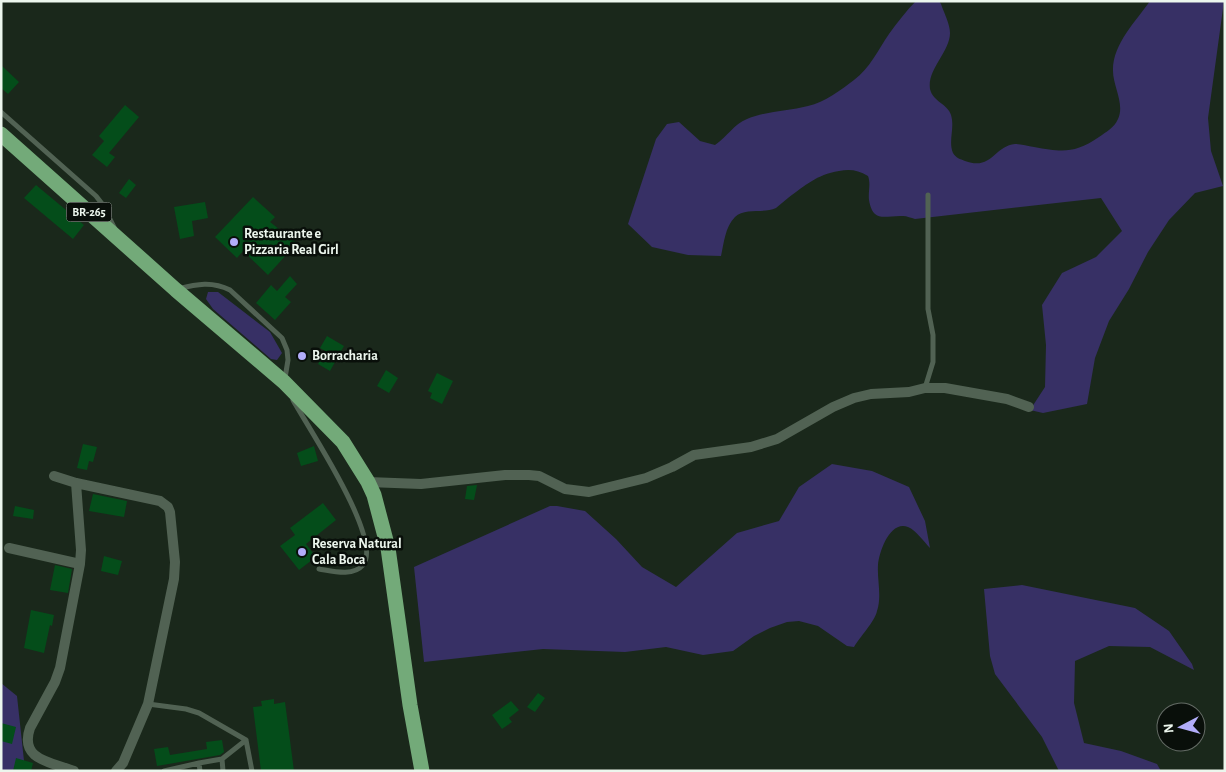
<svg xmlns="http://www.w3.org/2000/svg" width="1226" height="772" viewBox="0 0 1226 772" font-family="'Alegreya Sans',sans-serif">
	<rect width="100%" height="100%" fill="#1a281b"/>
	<path fill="#373065" d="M 916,1 L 939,1 L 941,4 C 944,13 950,24 950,33 C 950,52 927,69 930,89 C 933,102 948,104 951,115 C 955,128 948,141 953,153 C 956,158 960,159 965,161 C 992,171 994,146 1015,144 C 1021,144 1028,146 1034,147 C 1062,152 1074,154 1099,137 C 1106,132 1114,128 1118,119 C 1125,104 1113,86 1113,71 C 1112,45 1136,21 1150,1 L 1224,1 L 1208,118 L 1211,151 L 1223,186 L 1195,193 L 1169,220 L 1148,252 L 1129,289 L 1109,321 L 1095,358 L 1087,404 L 1043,413 L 1030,410 L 1045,387 L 1046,345 L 1042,305 L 1062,273 L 1096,257 L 1122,231 L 1101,198 L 915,219 C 911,218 907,216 903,216 C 886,215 873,224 869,200 C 868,191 871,184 868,176 C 858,170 850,169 839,171 C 816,175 806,185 788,198 C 784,201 780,205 776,208 C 764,214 745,207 735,217 C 725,227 724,243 721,256 L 688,255 L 652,247 L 628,224 L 656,139 L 667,124 L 679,122 L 700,141 L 715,145 C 727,137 734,124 747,119 C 767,111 788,111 808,106 C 825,102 841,90 854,80 C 870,68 878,50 889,34 C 897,23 906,11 916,1 Z
		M 208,292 L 218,292 L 270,332 L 282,353 L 277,360 L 271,359 L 213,309 L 206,299 Z
		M 832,464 L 872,471 L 909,487 L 925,521 L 930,548 C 924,542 916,530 908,527 C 890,520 879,552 878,565 C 877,580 882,596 877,611 C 875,621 860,637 854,647 L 847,646 L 818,626 L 799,621 L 787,622 L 770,628 L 754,636 L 733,651 L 703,655 L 666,647 L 625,652 L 543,649 L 424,662 L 414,567 L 550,506 L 557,506 L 585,511 L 616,539 L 642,567 L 676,587 L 737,533 L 779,521 L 799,487 Z
		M 1022,585 L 1135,608 L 1169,631 L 1192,664 L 1194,670 L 1150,647 L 1109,646 L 1075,661 L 1074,703 L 1084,743 L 1121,751 L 1157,764 L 1161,771 L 1059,771 L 1042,737 L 995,674 L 990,656 L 984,589 Z
		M 1,683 L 17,696 L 25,770 L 1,771 Z"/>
	<path fill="#044d1a" d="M 1,65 L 19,82 L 8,94 L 1,88 Z
		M 125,105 L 139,117 L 109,153 L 115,157 L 107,167 L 92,155 L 104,141 L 99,136 Z
		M 129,179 L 136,185 L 126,198 L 119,193 Z
		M 36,185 L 84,225 L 73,239 L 24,198 Z
		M 253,197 L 275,217 L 270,222 L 297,243 L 268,275 L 243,251 L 237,258 L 215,237 Z
		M 205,202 L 208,218 L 192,221 L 194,236 L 180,239 L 174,207 Z
		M 290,276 L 297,284 L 285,297 L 291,302 L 275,320 L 256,303 L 271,285 L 277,291 Z
		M 327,336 L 344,346 L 330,371 L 318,364 L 325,351 L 320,348 Z
		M 386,370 L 398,378 L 389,393 L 377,386 Z
		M 437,373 L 453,381 L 442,404 L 430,398 L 432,393 L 428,391 Z
		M 83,444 L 97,447 L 93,462 L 89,461 L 87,470 L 77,468 Z
		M 314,446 L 318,461 L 301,466 L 297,453 Z
		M 477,485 L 474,500 L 465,499 L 467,486 Z
		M 93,494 L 127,501 L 124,517 L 89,511 Z
		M 323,503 L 336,520 L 306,544 L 316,557 L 299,570 L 280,546 L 295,535 L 290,528 Z
		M 15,506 L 34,510 L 33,519 L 13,516 Z
		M 104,556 L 122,561 L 118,575 L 101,571 Z
		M 55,565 L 72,569 L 68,593 L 50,590 Z
		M 31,610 L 54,615 L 52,626 L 50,625 L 44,653 L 24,648 Z
		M 538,693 L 545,698 L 535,712 L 527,707 Z
		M 274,699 L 274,704 L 285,702 L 294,771 L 261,771 L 253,707 L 262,706 L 261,701 Z
		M 511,701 L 519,710 L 509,718 L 512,722 L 502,729 L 492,715 Z
		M 1,723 L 16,727 L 12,744 L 1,741 Z
		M 222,740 L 224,752 L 220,755 L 157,766 L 154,749 L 168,747 L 170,755 L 207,749 L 206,742 Z
		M 16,758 L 33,763 L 31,771 L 13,771 Z"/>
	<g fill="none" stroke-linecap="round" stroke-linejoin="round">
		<path stroke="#516253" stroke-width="5" d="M 1,112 L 96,196 L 103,205 L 115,229
			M 178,289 C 197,284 212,281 230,290 L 282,338 L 287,350 L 288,360 L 285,378
			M 925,388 L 933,362 L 933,335 L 928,309 L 928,195
			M 293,400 C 307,426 384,540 363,565 C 353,577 332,571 319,569
			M 148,704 L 186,709 L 199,713 L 246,740
			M 222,759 L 223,771
			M 164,771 L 199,763
			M 200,771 L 199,763 L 222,759 L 246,740 L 252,771"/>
		<path stroke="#516253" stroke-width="10" d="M 54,476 L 76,483 L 160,501 L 168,507 L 170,512 L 175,562 L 174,579 L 148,704 L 123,763 L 116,771
			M 368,482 L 421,484 L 505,475 L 529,475 L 539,476 L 565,489 L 589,492 L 646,478 L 672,467 L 694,455 L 751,447 L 777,439 L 833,407 L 854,398 L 871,394 L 909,392 L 925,388 L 945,388 L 1007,399 L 1029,407
			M 9,548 L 80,564
			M 74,771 C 51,762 19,760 30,728 L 55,682 L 60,668 L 80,564 L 81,550 L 76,483"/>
		<path stroke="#73aa79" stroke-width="15" d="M 1,134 L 176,290 L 284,382 L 343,442 L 368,482 L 374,495 L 388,548 L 410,705 L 422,771"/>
	</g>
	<g fill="#b2adf9" stroke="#090f0a" stroke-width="2">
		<circle cx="234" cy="242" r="5"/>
		<circle cx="302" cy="356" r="5"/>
		<circle cx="302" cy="552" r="5"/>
	</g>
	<g text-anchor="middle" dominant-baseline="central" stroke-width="5" stroke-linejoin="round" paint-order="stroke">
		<rect fill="#090f0a" stroke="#a8b1a9" stroke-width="1" x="66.5" y="202.5" width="45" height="19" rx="4"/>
		<g font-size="12" font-weight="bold" fill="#ecf6ed">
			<text x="89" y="212">BR-265</text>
		</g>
		<g font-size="14" font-weight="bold" fill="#ecf6ed" stroke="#090f0a" text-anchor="start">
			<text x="244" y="234">Restaurante e<tspan x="244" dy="16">Pizzaria Real Girl</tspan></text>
			<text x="312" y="356">Borracharia</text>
			<text x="312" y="544">Reserva Natural<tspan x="312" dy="16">Cala Boca</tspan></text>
		</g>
	</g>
	<rect width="1226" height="772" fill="none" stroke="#ecf6ed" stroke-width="5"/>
	<g transform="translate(1181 727) rotate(264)"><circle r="24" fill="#090f0a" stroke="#646b65"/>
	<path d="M0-4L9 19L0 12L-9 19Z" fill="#b2adf9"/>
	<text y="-8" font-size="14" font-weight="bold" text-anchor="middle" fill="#ecf6ed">N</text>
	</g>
</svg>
